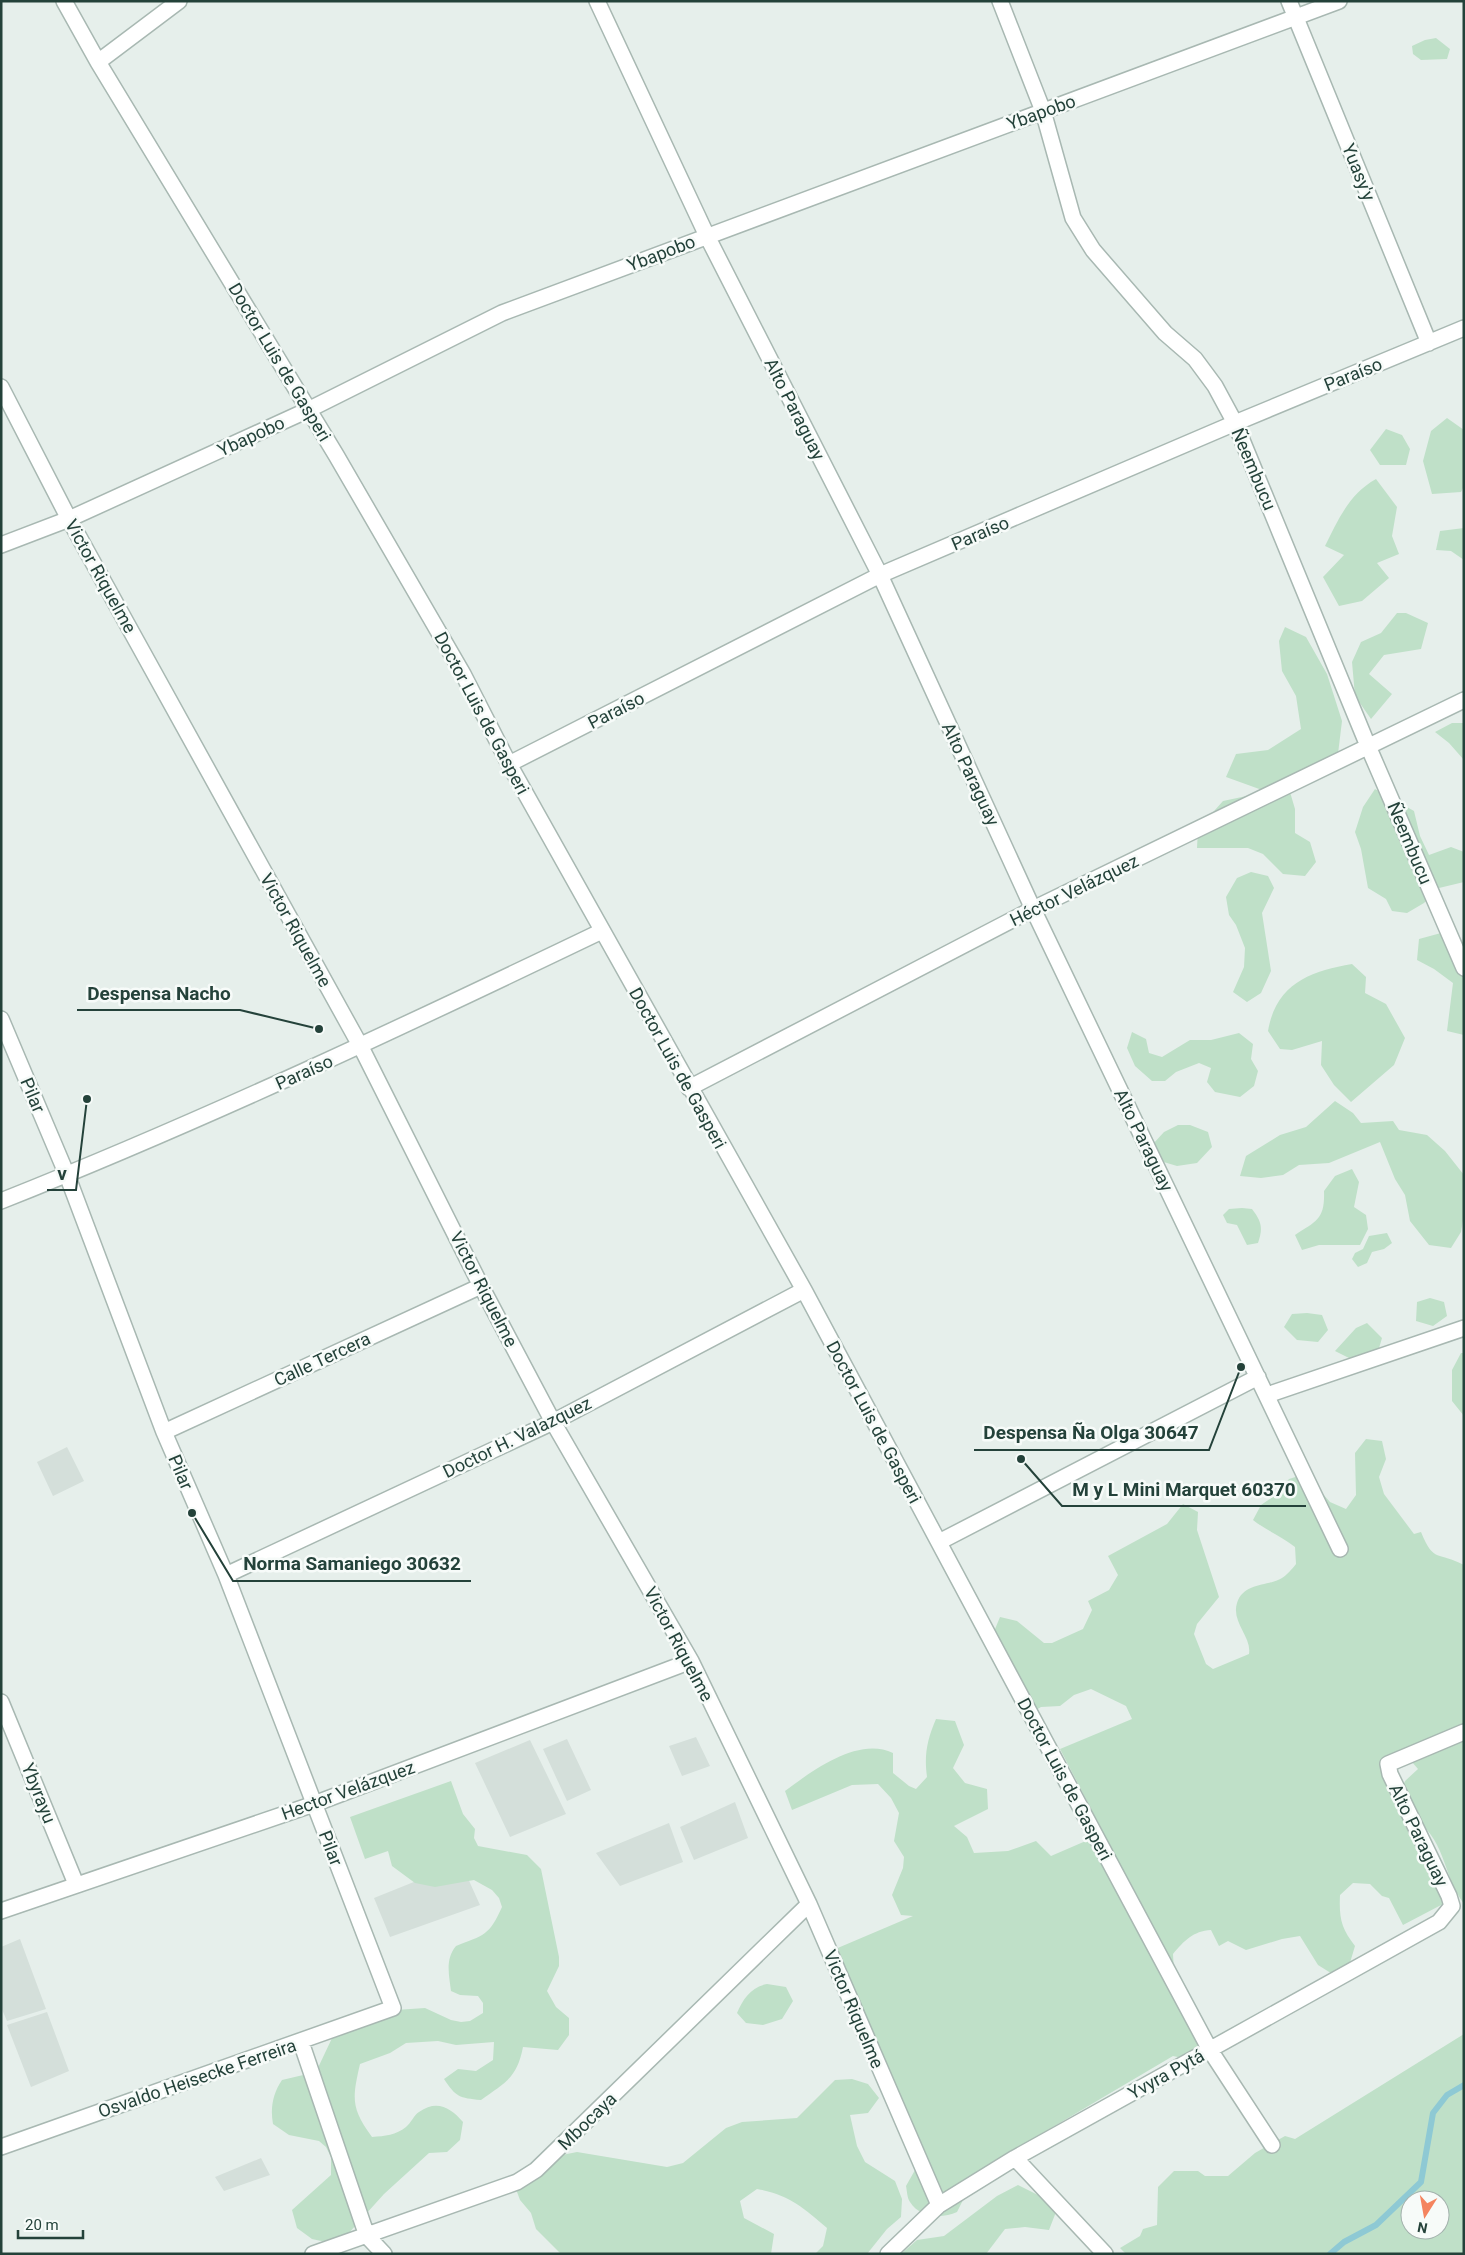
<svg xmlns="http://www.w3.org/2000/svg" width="1465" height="2255" viewBox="0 0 1465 2255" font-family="Roboto,sans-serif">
	<rect width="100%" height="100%" fill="#e6efeb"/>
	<path fill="#d4dfda" d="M 67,1447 L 84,1481 L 53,1496 L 37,1462 Z
		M 696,1737 L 710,1766 L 682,1776 L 669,1746 Z
		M 567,1739 L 591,1790 L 567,1801 L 543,1749 Z
		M 530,1740 L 566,1814 L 510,1837 L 475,1763 Z
		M 735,1802 L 748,1838 L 694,1860 L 680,1827 Z
		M 669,1823 L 683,1862 L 620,1886 L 596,1853 Z
		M 461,1863 L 480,1905 L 390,1937 L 374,1898 Z
		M 20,1939 L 46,2009 L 7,2021 L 1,2007 L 1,1947 Z
		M 47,2012 L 69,2071 L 31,2087 L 7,2025 Z
		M 261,2158 L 270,2175 L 224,2191 L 215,2177 Z"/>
	<path fill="#bfe0c8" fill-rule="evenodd" d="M 1436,38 L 1450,49 L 1447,59 L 1421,60 L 1413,54 L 1412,46 L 1425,40 Z
		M 1447,418 L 1464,430 L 1464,486 L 1461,492 L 1432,494 L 1423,461 L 1431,431 Z
		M 1386,429 L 1402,435 L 1410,449 L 1406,465 L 1380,465 L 1370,450 Z
		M 1376,479 L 1397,507 L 1392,536 L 1399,554 L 1377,563 L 1389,578 L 1362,601 L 1339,606 L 1323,577 L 1344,555 L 1325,546 C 1338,520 1349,494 1376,479 Z
		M 1464,528 L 1464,560 L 1451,551 L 1436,550 L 1440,531 Z
		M 1397,613 L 1406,613 L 1428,623 L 1421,649 L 1384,655 L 1369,674 L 1392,694 L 1371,719 L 1355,696 L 1352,662 L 1361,642 L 1381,633 Z
		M 1285,627 L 1306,637 L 1327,674 L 1342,721 L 1337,762 L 1287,777 L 1262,790 L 1226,777 L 1236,754 L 1268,750 L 1301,729 L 1296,696 L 1282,671 L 1279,641 Z
		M 1452,723 L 1464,723 L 1464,760 L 1449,743 L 1435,732 Z
		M 1375,789 L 1414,811 L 1420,836 L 1429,855 L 1451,847 L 1464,852 L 1464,882 L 1439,888 L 1424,903 L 1407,913 L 1392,911 L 1386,899 L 1368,888 L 1361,849 L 1355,832 L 1363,807 Z
		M 1290,792 L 1295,809 L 1295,833 L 1310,842 L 1316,862 L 1305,876 L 1283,874 L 1263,854 L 1248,848 L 1197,848 L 1198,829 L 1223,801 L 1256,794 Z
		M 1251,872 L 1268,876 L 1274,888 L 1262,913 L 1271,971 L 1261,993 L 1247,1002 L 1233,992 L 1244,967 L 1245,948 L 1236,925 L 1229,915 L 1226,897 L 1237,878 Z
		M 1441,933 L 1464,943 L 1464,1035 L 1447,1031 L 1453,983 L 1434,969 L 1417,960 L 1419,939 Z
		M 1352,964 L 1366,977 L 1365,993 L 1386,1004 L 1405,1038 L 1394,1065 L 1351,1102 L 1334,1085 L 1321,1065 L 1322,1041 L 1292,1050 L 1280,1049 L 1268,1031 C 1276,984 1310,971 1352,964 Z
		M 1132,1032 L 1146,1039 L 1149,1053 L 1162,1057 L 1190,1040 L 1211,1040 L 1239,1033 L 1253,1044 L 1251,1059 L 1258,1071 L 1254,1086 L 1240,1097 L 1215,1092 L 1207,1082 L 1211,1068 L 1199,1063 L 1176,1072 L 1165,1081 L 1152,1081 L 1135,1066 L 1127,1048 Z
		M 1335,1101 L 1353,1113 L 1361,1123 L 1393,1121 L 1399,1130 L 1427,1135 L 1445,1151 L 1464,1175 L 1464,1214 L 1461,1232 L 1451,1248 L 1429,1245 L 1410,1221 L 1405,1195 L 1395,1179 L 1380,1142 L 1329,1163 L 1299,1165 L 1283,1175 L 1261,1178 L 1240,1176 L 1246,1156 L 1280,1135 L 1306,1127 Z
		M 1178,1125 L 1190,1125 L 1208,1132 L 1212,1147 L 1197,1163 L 1177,1166 L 1157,1160 L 1153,1144 L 1164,1132 Z
		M 1352,1169 L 1359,1182 L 1354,1207 L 1366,1215 L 1368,1229 L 1360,1245 L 1319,1245 L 1302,1250 L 1295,1235 C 1317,1221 1325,1219 1324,1191 L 1335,1176 Z
		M 1242,1208 L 1252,1209 C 1262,1222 1263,1228 1258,1243 L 1247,1245 L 1237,1225 L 1227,1223 L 1223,1215 L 1229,1209 Z
		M 1387,1233 L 1392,1243 L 1384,1249 L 1372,1252 L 1367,1263 L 1358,1267 L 1352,1259 L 1355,1253 L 1363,1249 L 1369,1236 Z
		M 1430,1298 L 1444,1302 L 1447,1316 L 1433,1326 L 1416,1321 L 1417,1302 Z
		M 1307,1313 L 1322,1315 L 1328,1330 L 1318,1342 L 1297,1340 L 1284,1327 L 1292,1314 Z
		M 1367,1323 L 1382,1338 L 1377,1355 L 1355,1361 L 1335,1351 L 1356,1328 Z
		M 1461,1353 L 1464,1353 L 1464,1416 L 1452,1401 L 1452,1370 Z
		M 1366,1439 L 1382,1441 L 1386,1459 L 1379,1477 L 1384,1494 L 1414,1534 L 1421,1532 C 1434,1564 1438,1551 1464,1565 L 1464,1904 C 1440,1871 1448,1839 1408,1814 L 1443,1904 L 1403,1925 L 1389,1898 L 1382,1896 L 1370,1884 L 1353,1883 L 1340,1895 C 1339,1918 1341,1928 1355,1946 L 1349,1966 L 1334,1975 L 1318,1965 L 1300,1936 L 1282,1939 L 1246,1950 L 1228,1941 L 1219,1946 L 1211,1930 C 1193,1931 1184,1941 1173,1954 L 1174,1972 L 1199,2042 L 1191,2060 L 1173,2056 L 963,2180 L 966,2194 L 957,2212 C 942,2219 920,2218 910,2202 C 907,2198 907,2190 906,2186 L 915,2170 L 926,2166 L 833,1950 L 913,1916 L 901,1915 L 892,1895 L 903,1868 L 904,1857 L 894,1841 L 899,1813 L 891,1798 L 878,1784 L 852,1785 L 792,1810 L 785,1791 C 812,1771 858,1736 893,1753 L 893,1773 L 909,1786 L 916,1789 L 927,1777 C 924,1755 927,1740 936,1719 L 955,1721 L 964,1745 L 953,1768 L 965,1783 L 987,1789 L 988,1809 L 954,1826 L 967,1837 L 974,1853 L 1008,1851 L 1036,1841 L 1051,1856 L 1088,1840 L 1123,1904 L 1139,1903 L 1127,1879 L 1121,1878 L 1100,1833 L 1102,1830 L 1060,1749 L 1132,1719 L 1126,1706 L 1091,1689 L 1074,1695 L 1060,1706 L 1041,1707 L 1036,1710 L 993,1634 L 1000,1617 L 1017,1621 L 1044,1643 L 1052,1643 L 1083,1629 L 1092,1610 L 1088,1601 L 1109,1590 L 1118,1575 L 1108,1556 L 1167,1524 L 1183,1504 L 1198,1512 L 1197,1530 L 1219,1597 L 1197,1624 L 1194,1634 L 1206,1664 L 1213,1669 L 1249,1654 C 1252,1637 1231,1622 1237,1603 C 1244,1582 1267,1587 1282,1578 C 1287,1575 1292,1569 1296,1564 L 1295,1547 C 1281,1536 1267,1531 1253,1520 L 1261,1505 L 1277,1494 L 1289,1479 L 1305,1474 L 1330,1502 L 1346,1509 L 1356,1495 L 1355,1453 ZM 1406,1755 L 1418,1769 L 1405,1781 L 1399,1795 L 1382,1762 Z
		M 451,1781 L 463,1814 L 475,1829 L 474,1838 L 478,1846 L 527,1855 L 541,1869 L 559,1957 L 559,1966 L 547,1991 L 556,2007 L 569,2018 L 569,2035 L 558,2050 L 523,2047 C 517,2078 505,2083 481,2100 C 459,2098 456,2097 444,2079 L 458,2069 L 476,2071 L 493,2060 L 494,2042 L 456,2045 L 438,2041 L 406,2043 L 390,2053 L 360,2064 C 352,2099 351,2108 372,2137 C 385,2136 396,2135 406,2127 C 411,2123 414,2115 419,2112 C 437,2099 451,2108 463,2122 L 460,2140 L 447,2152 L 429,2153 L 384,2194 L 347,2235 L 330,2243 L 312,2239 L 297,2228 L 292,2210 L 331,2175 L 331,2157 L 326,2147 L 319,2141 L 289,2135 L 273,2124 C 270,2108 273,2093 282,2080 L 316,2072 L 333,2036 L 381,2011 L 425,2008 L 451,2020 L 461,2022 L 470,2021 L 483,2013 L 483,2003 L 478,1996 L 460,1995 L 451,1991 C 449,1975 445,1959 456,1946 C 484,1935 489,1936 502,1907 L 499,1898 L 492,1890 L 474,1880 L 435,1887 L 415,1883 L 392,1866 L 388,1851 L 365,1859 L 350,1817 Z
		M 767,1984 L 786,1987 L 793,2001 L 782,2019 L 763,2025 L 746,2023 L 737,2013 C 743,1999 751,1987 767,1984 Z
		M 1464,2034 L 1464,2254 L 1126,2254 L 1120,2248 L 1140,2236 L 1143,2229 L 1157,2225 L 1158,2187 L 1174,2171 L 1198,2171 L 1205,2176 L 1228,2176 L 1255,2153 L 1285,2136 L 1295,2139 ZM 1410,2200 L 1440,2200 L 1440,2230 L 1410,2230 Z
		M 852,2079 L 868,2084 L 879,2098 L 868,2113 L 850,2115 L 857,2146 L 865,2162 L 895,2181 L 902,2199 L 901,2217 L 887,2229 L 867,2254 L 815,2254 L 823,2246 L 827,2228 C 804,2208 788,2194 757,2189 L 740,2201 L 744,2218 L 774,2234 L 771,2254 L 561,2254 L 536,2229 L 531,2213 L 520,2200 L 513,2181 L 525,2167 L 542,2159 L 577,2152 L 667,2167 L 683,2163 L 726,2128 L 742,2122 L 797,2118 L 835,2080 Z
		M 1018,2185 L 1038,2195 L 1056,2212 L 1049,2230 L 1025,2227 L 1005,2229 L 986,2254 L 901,2254 L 917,2240 L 944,2236 L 997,2196 Z"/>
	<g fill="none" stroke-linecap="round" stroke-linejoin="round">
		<path stroke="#8ec9d4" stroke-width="6" d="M 1330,2254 L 1344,2242 L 1376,2225 L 1421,2182 L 1433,2113 L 1447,2095 L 1464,2085"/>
		<g stroke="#a8b8b2" stroke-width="18">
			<path id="minor" d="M 64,1 L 98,62 L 336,455 L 463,674 L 509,764 L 804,1290 L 1210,2050 L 1272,2145
				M 597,1 L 707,236 L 880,575 L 1033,909 L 1340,1549
				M 1000,1 L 1043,111 L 1073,218 L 1093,250 L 1165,333 L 1195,359 L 1215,386 L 1235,423 L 1368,746 L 1464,968
				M 1289,1 L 1429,343
				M 98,62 L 179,1
				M 1,387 L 69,519 L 361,1047 L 481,1286 L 553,1422 L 691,1661 L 809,1904 L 939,2205
				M 1,545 L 69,519 L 308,410 L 502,313 L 1339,1
				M 509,764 L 880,575 L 1235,423 L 1464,328
				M 1,1019 L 67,1175 L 164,1432 L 226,1575 L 393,2008 L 1,2147
				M 689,1088 L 1033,909 L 1464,700
				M 1,1201 C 205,1120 404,1026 602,931
				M 1267,1395 L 1464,1328
				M 164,1432 L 481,1286
				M 939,1542 L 1258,1377
				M 226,1575 L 553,1422 L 804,1290
				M 1,1702 L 76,1884
				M 1,1911 L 314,1804 L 691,1661
				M 301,2042 L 367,2236 L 384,2254
				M 1015,2158 L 1105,2254
				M 313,2254 L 517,2182 L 536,2170 L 809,1904
				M 888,2254 L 939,2205 L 1015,2158 L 1439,1922 L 1452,1906 L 1449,1896 L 1390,1774 L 1388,1764 L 1464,1732"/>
		</g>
		<use href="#minor" stroke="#fff" stroke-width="15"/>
	</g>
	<g text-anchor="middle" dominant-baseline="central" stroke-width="5" stroke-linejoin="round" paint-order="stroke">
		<g font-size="18" fill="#24423a" stroke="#f7fbf9">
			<text transform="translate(1041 112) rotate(-20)">Ybapobo</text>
			<text transform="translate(1359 172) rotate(68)">Yuasy'y</text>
			<text transform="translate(661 253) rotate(-21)">Ybapobo</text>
			<text transform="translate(280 362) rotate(59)">Doctor Luis de Gasperi</text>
			<text transform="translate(1353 374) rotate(-22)">Paraíso</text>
			<text transform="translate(795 409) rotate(63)">Alto Paraguay</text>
			<text transform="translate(251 436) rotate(-25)">Ybapobo</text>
			<text transform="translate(1254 469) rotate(67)">Ñeembucu</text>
			<text transform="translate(980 533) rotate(-23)">Paraíso</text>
			<text transform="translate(101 576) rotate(61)">Victor Riquelme</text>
			<text transform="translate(616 710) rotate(-27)">Paraíso</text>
			<text transform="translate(482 713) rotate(62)">Doctor Luis de Gasperi</text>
			<text transform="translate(971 774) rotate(65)">Alto Paraguay</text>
			<text transform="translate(1410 843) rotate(67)">Ñeembucu</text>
			<text transform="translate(1074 890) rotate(-26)">Héctor Velázquez</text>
			<text transform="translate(296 930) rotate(61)">Victor Riquelme</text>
			<text transform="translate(678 1068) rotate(61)">Doctor Luis de Gasperi</text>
			<text transform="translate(304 1072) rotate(-24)">Paraíso</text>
			<text transform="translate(33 1095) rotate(67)">Pilar</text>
			<text transform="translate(1144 1140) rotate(64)">Alto Paraguay</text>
			<text transform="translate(484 1289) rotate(63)">Victor Riquelme</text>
			<text transform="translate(322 1359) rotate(-25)">Calle Tercera</text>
			<text transform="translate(874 1422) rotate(62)">Doctor Luis de Gasperi</text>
			<text transform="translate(517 1437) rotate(-26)">Doctor H. Valazquez</text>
			<text transform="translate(181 1472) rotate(67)">Pilar</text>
			<text transform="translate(679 1644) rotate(62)">Victor Riquelme</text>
			<text transform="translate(1065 1779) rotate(62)">Doctor Luis de Gasperi</text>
			<text transform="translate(348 1790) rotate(-20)">Hector Velázquez</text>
			<text transform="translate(39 1793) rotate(68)">Ybyrayu</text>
			<text transform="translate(1419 1835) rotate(64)">Alto Paraguay</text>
			<text transform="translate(331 1848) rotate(69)">Pilar</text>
			<text transform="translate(854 2009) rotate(67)">Victor Riquelme</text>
			<text transform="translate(1166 2074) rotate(-29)">Yvyra Pytá</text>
			<text transform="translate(197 2078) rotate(-19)">Osvaldo Heisecke Ferreira</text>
			<text transform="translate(587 2121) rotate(-44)">Mbocaya</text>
		</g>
	</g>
	<path fill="none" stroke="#24423a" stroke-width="2" d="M319 1029L240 1010H77M87 1099L76 1190H47M1241 1367L1209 1450H974M1021 1459L1062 1506H1306M192 1513L233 1581H471"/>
	<g fill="#24423a" stroke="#f7fbf9" stroke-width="2">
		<circle cx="319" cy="1029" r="5"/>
		<circle cx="87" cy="1099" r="5"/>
		<circle cx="1241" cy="1367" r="5"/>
		<circle cx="1021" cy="1459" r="5"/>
		<circle cx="192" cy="1513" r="5"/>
	</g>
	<g font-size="19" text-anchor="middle" font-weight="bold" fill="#24423a" stroke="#f7fbf9" stroke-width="5" stroke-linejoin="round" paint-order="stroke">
		<text x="159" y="1000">Despensa Nacho</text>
		<text x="62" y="1180">v</text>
		<text x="1091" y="1439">Despensa Ña Olga 30647</text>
		<text x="1184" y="1496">M y L Mini Marquet 60370</text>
		<text x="352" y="1570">Norma Samaniego 30632</text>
	</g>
	<rect width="1465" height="2255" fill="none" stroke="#24423a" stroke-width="5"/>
	<g transform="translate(1425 2215) rotate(191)"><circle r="24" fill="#f7fbf9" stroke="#a3b1ad"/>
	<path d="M0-4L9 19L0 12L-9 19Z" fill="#f4845f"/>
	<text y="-8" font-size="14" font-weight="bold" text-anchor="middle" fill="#24423a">N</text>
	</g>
	<path d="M18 2230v8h65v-8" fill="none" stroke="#24423a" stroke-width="2.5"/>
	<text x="25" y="2230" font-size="15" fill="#24423a" stroke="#f7fbf9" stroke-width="4" paint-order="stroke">20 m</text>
</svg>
